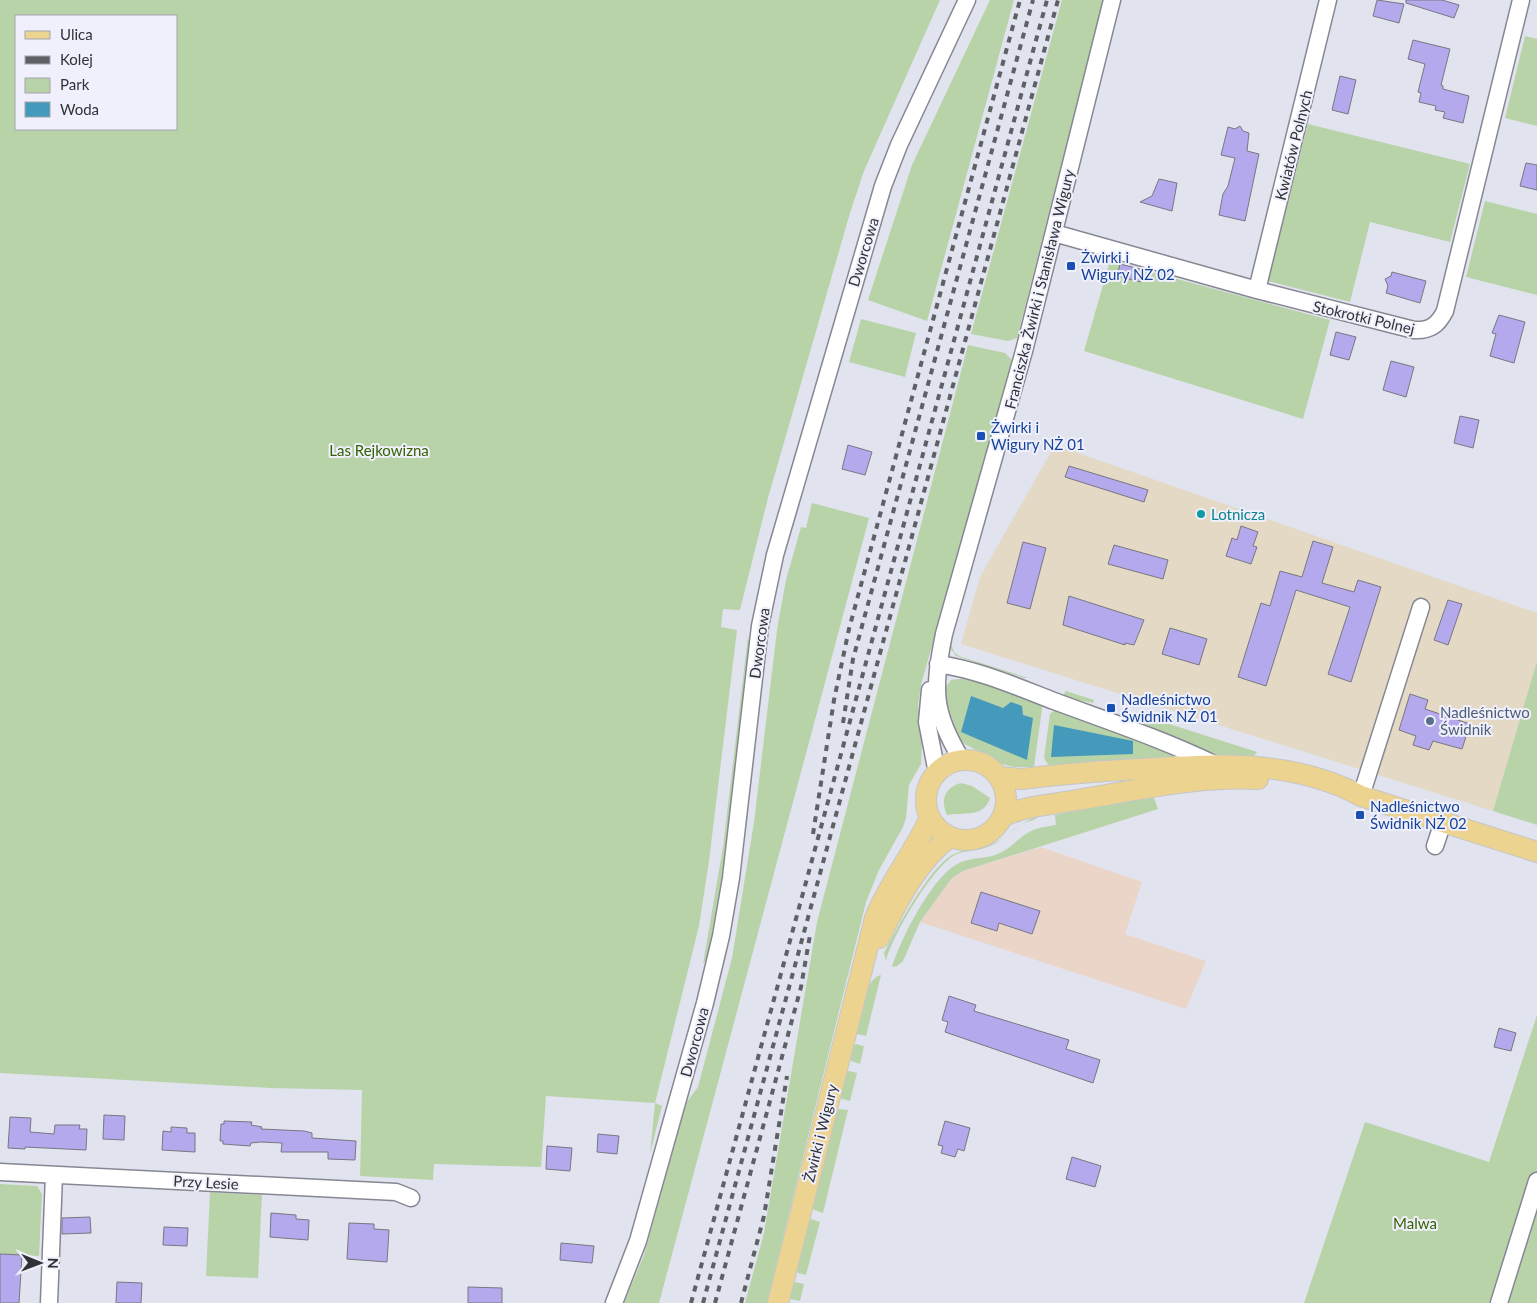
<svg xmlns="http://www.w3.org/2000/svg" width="1537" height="1303" viewBox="0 0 1537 1303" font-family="Lato,sans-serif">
	<rect width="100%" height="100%" fill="#e1e3ef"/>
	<path fill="#e3d9c4" d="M 1055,445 L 1537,613 L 1537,661 L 1493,811 L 961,644 L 980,577 Z"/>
	<path fill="#ebd5c8" d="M 1041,847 L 1142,882 L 1125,934 L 1206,961 L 1186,1009 L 920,922 L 952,878 L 963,871 Z"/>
	<path fill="#b9d3a9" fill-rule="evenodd" d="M 0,0 L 940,0 L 864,171 L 850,213 L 768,498 L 740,610 L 723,609 L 721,627 L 737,630 L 709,861 L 699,926 L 655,1103 L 662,1106 L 650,1154 L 655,1103 L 546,1096 L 541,1167 L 434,1164 L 433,1180 L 360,1176 L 362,1090 L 270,1088 L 0,1073 ZM 176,16 L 176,129 L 16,129 L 16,16 Z
		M 990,0 L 1014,0 L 927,321 L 868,300 L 912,165 Z
		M 1062,0 L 1103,0 L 1017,338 L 1008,341 L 971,334 Z
		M 1525,36 L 1537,39 L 1537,126 L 1505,118 Z
		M 1308,124 L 1470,164 L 1450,242 L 1370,222 L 1350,302 L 1268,281 Z
		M 1485,201 L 1537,214 L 1537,295 L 1466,277 Z
		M 1110,261 L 1330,320 L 1303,419 L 1084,351 Z
		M 861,319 L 916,333 L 905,377 L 849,362 Z
		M 968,345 L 1005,353 L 1012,360 L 921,685 L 918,705 L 922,739 L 921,764 L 909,785 L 906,818 L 903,827 L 879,870 L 866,902 L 767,1303 L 745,1303 L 764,1233 L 817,922 Z
		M 812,503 L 869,518 L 659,1303 L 624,1303 L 644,1255 L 686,1103 L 698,1087 L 732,958 L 754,822 L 777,630 L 786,580 L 801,527 L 806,528 Z
		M 748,636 L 750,647 L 727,847 L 708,956 L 703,964 L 723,847 Z
		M 950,642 L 954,652 L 959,656 L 1028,678 L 1024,678 L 956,656 L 951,649 Z
		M 1537,661 L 1537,825 L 1493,811 Z
		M 966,678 L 1043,702 L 1034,767 L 1014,767 L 1002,764 L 961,742 L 952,732 L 943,691 L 951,680 Z
		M 1066,691 L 1094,700 L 1093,703 L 1062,697 Z
		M 1057,708 L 1188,757 L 1131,762 L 1049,766 L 1044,758 L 1050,714 Z
		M 1141,715 L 1257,752 L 1252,759 L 1219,757 L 1189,747 L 1134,718 Z
		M 961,783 L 972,786 L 990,798 C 984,818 963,812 947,815 C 940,800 945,787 961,783 Z
		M 1153,795 L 1158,809 L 963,871 L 952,878 L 920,922 L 903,961 L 897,966 L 892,967 C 901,938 931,879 957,864 C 971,856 988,860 1002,852 C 1010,848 1016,841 1023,836 C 1033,828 1044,827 1056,825 L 1055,815 Z
		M 1038,817 C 1035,821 1027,821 1022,824 C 1010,831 1003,841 990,846 C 980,851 967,850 957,854 C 934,864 892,936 886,961 L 884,953 C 897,928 929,868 952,855 C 964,848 979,850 992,844 C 1010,837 1019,821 1038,817 Z
		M 881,975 L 866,1036 L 857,1034 L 856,1030 C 859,1016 865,978 881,975 Z
		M 1537,1015 L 1537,1303 L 1304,1303 L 1365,1122 L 1489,1162 Z
		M 856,1044 L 864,1046 L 860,1064 L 851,1061 L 849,1057 L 851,1047 Z
		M 849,1071 L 857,1073 L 850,1101 L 842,1099 L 839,1095 L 845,1072 Z
		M 839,1109 L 848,1110 L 823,1213 L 814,1210 L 812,1206 L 834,1112 Z
		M 0,1184 L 37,1186 L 42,1194 L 39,1256 L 0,1254 Z
		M 210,1192 L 262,1195 L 258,1278 L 206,1276 Z
		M 811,1219 L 820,1222 L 806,1275 L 798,1273 L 796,1268 L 807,1222 Z
		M 795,1282 L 804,1284 L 800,1301 L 790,1299 L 788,1294 L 790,1286 Z"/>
	<path fill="#4599bb" d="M 971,696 L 1003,708 L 1011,702 L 1022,706 L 1023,715 L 1033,718 L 1027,760 L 961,732 Z
		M 1054,725 L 1133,741 L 1133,754 L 1051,757 Z"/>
	<path fill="#b4a9ec" stroke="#787781" d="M 1377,0 L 1404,4 L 1399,23 L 1373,16 Z
		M 1406,0 L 1442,0 L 1459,5 L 1454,18 L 1406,3 Z
		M 1413,40 L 1450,49 L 1441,85 L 1443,86 L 1443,89 L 1469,96 L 1463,123 L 1443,118 L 1445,112 L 1435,110 L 1436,106 L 1419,102 L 1421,93 L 1418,92 L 1425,64 L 1408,59 Z
		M 1340,76 L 1356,80 L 1348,114 L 1332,110 Z
		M 1240,126 L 1243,131 L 1249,133 L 1247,151 L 1259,154 L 1245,221 L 1219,215 L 1223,194 L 1228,186 L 1235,158 L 1221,155 L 1228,127 L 1235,129 Z
		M 1526,163 L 1537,165 L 1537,190 L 1520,186 Z
		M 1159,179 L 1177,183 L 1172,211 L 1140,202 L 1152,196 Z
		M 1120,264 L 1144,270 L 1141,282 L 1117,276 Z
		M 1392,272 L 1426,281 L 1420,303 L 1386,293 L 1388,286 L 1385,279 L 1391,276 Z
		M 1499,315 L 1525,322 L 1514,363 L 1490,356 L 1496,334 L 1492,333 Z
		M 1336,332 L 1356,337 L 1349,360 L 1330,355 Z
		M 1391,361 L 1414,367 L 1406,397 L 1383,390 Z
		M 1460,416 L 1479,420 L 1473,448 L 1454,443 Z
		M 848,445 L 872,452 L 865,475 L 842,469 Z
		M 1069,466 L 1148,490 L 1144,502 L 1065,477 Z
		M 1241,526 L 1258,532 L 1253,546 L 1257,547 L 1251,564 L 1226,556 L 1232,538 L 1237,540 Z
		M 1313,541 L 1333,547 L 1322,583 L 1354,592 L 1358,580 L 1381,587 L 1351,682 L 1328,674 L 1350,607 L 1296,590 L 1266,686 L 1238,677 L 1261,603 L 1270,606 L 1280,571 L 1302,577 Z
		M 1023,542 L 1046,548 L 1030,609 L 1007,603 Z
		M 1114,545 L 1168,560 L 1163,579 L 1108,564 Z
		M 1069,596 L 1144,620 L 1134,645 L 1125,643 L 1125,645 L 1063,625 Z
		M 1448,600 L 1462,604 L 1448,645 L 1434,640 Z
		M 1170,628 L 1207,639 L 1199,665 L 1162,654 Z
		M 1410,694 L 1428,700 L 1425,709 L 1470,724 L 1462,749 L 1433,741 L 1429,750 L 1413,745 L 1416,736 L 1399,730 Z
		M 981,892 L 1040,911 L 1032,934 L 999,923 L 997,931 L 971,923 Z
		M 949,996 L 976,1005 L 974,1011 L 1069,1040 L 1066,1049 L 1100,1060 L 1093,1083 L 945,1032 L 948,1022 L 942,1020 Z
		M 1499,1028 L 1516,1033 L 1511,1051 L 1494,1047 Z
		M 104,1115 L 125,1116 L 124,1140 L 103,1139 Z
		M 10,1117 L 31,1118 L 30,1132 L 54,1134 L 55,1125 L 80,1125 L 79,1129 L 87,1129 L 86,1150 L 25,1147 L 25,1149 L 8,1148 Z
		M 224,1121 L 252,1122 L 251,1125 L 262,1127 L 261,1129 L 304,1131 L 312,1133 L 312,1138 L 356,1141 L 355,1160 L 328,1159 L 328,1152 L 281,1152 L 282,1143 L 261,1142 L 251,1143 L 250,1146 L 223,1144 L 223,1141 L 220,1141 L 221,1124 L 224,1124 Z
		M 945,1121 L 970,1128 L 964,1151 L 958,1149 L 955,1157 L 941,1153 L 943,1146 L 938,1145 Z
		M 171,1127 L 187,1128 L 187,1133 L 195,1133 L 195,1152 L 162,1150 L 163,1131 L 171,1132 Z
		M 598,1134 L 619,1136 L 617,1154 L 597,1152 Z
		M 547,1146 L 572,1148 L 570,1171 L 546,1169 Z
		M 1072,1157 L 1101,1166 L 1095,1187 L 1066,1179 Z
		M 271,1213 L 296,1215 L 296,1219 L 309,1220 L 308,1240 L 270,1237 Z
		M 90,1217 L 91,1233 L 62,1234 L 62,1218 Z
		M 349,1223 L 374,1224 L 374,1229 L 389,1230 L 387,1262 L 347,1259 Z
		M 164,1227 L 188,1228 L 187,1246 L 163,1245 Z
		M 561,1243 L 594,1246 L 592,1263 L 560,1260 Z
		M 0,1254 L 22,1255 L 19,1303 L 0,1303 Z
		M 117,1282 L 142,1283 L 141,1303 L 116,1303 Z
		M 468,1287 L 502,1288 L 502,1303 L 468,1303 Z"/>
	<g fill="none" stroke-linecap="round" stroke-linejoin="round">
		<g stroke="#868792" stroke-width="19">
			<path id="minor" d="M 1054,233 L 1257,290 L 1414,330 C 1430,331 1438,325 1445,311 L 1521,0
				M 1257,290 L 1328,0
				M 938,664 C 979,670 1015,686 1054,701 C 1108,721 1162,739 1214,764
				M 930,690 L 927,722 L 937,773
				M 962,760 C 932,712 933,689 944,634 L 1024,351 L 1112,0
				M 1361,796 L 1421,607
				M 1435,846 L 1443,822
				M 0,1172 L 396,1192 L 411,1198
				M 49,1303 L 54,1175
				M 614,1303 L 638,1241 L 705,1003 L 721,936 L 731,878 L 760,626 L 775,555 L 883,186 L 899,145 L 967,0
				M 1499,1303 L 1537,1181"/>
		</g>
		<g stroke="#c5c6c7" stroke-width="22">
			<path id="major" d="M926 800a40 40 0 1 1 80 0a40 40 0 1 1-80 0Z
				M 999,777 L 1022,779 C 1062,774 1101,771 1141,769 C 1215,764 1293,759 1361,796 L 1537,852
				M 1003,816 C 1030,805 1049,805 1077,800 C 1137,790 1197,776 1258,779
				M 879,938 C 897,903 917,861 950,837
				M 778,1303 L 875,918 C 889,882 915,852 930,817"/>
		</g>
		<use href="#minor" stroke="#fff" stroke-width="16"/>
		<use href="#major" stroke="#edd390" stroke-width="20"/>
		<path stroke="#5e6066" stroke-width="4" stroke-dasharray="6 6" stroke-linecap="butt" d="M 843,723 L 853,659 L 1033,0
			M 813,834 L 834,700 L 849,629 L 1020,0
			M 691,1303 L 1047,0
			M 703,1303 L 1058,0
			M 715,1303 L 801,987 L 810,935
			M 741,1303 L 764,1216 L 787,1076"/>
	</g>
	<g fill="#1a4fb4" stroke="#eff0fc" stroke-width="2">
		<rect x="1066" y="261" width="10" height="10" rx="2.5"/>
		<rect x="976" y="431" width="10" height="10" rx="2.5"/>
		<rect x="1106" y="703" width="10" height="10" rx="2.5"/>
		<rect x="1355" y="810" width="10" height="10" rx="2.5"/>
	</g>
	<circle fill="#0f9aa8" stroke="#eff0fc" stroke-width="2" cx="1201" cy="514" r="5"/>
	<circle fill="#5c6f8a" stroke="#eff0fc" stroke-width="2" cx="1430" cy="721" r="5"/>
	<g text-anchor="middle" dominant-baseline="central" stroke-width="4" stroke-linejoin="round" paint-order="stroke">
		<g font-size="15" fill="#313236" stroke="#eff0fc">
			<text transform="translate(1293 145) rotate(-76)">Kwiatów Polnych</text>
			<text transform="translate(863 252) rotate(-73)">Dworcowa</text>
			<text transform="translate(1039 289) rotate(-76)">Franciszka Żwirki i Stanisława Wigury</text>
			<text transform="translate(1364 317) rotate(13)">Stokrotki Polnej</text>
			<text transform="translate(759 643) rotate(-82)">Dworcowa</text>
			<text transform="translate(694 1042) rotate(-75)">Dworcowa</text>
			<text transform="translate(820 1133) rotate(-76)">Żwirki i Wigury</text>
			<text transform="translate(206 1182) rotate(3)">Przy Lesie</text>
		</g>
		<g font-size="15" fill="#164399" stroke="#eff0fc" text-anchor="start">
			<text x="1081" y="257">Żwirki i<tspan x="1081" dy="17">Wigury NŻ 02</tspan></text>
			<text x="991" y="427">Żwirki i<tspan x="991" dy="17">Wigury NŻ 01</tspan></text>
			<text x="1121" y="699">Nadleśnictwo<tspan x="1121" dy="17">Świdnik NŻ 01</tspan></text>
			<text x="1370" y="806">Nadleśnictwo<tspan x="1370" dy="17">Świdnik NŻ 02</tspan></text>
		</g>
		<g font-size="15" fill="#366102" stroke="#eff0fc">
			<text x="379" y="450">Las Rejkowizna</text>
			<text x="1415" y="1223">Malwa</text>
		</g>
		<g font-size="15" fill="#0d838f" stroke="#eff0fc" text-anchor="start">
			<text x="1211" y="514">Lotnicza</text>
		</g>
		<g font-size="15" fill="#4e5e75" stroke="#eff0fc" text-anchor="start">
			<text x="1440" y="712">Nadleśnictwo<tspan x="1440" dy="17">Świdnik</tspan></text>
		</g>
	</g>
	<rect x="15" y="15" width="162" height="115" fill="#eff0fc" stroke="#a3a4ad"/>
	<rect x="25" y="31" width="25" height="8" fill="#edd390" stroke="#a3a4ad"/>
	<text x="60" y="40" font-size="15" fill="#313236">Ulica</text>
	<rect x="25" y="56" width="25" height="8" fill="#5e6066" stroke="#a3a4ad"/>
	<text x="60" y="65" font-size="15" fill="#313236">Kolej</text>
	<rect x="25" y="78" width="25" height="15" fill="#b9d3a9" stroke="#a3a4ad"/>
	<text x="60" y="90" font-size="15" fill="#313236">Park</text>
	<rect x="25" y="102" width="25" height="15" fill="#4599bb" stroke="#a3a4ad"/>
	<text x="60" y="115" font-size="15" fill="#313236">Woda</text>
	<g transform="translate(40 1263) rotate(91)" stroke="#eff0fc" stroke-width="4" paint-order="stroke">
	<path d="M0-4L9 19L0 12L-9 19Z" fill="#313236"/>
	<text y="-8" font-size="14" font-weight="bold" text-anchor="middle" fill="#313236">N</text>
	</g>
</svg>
